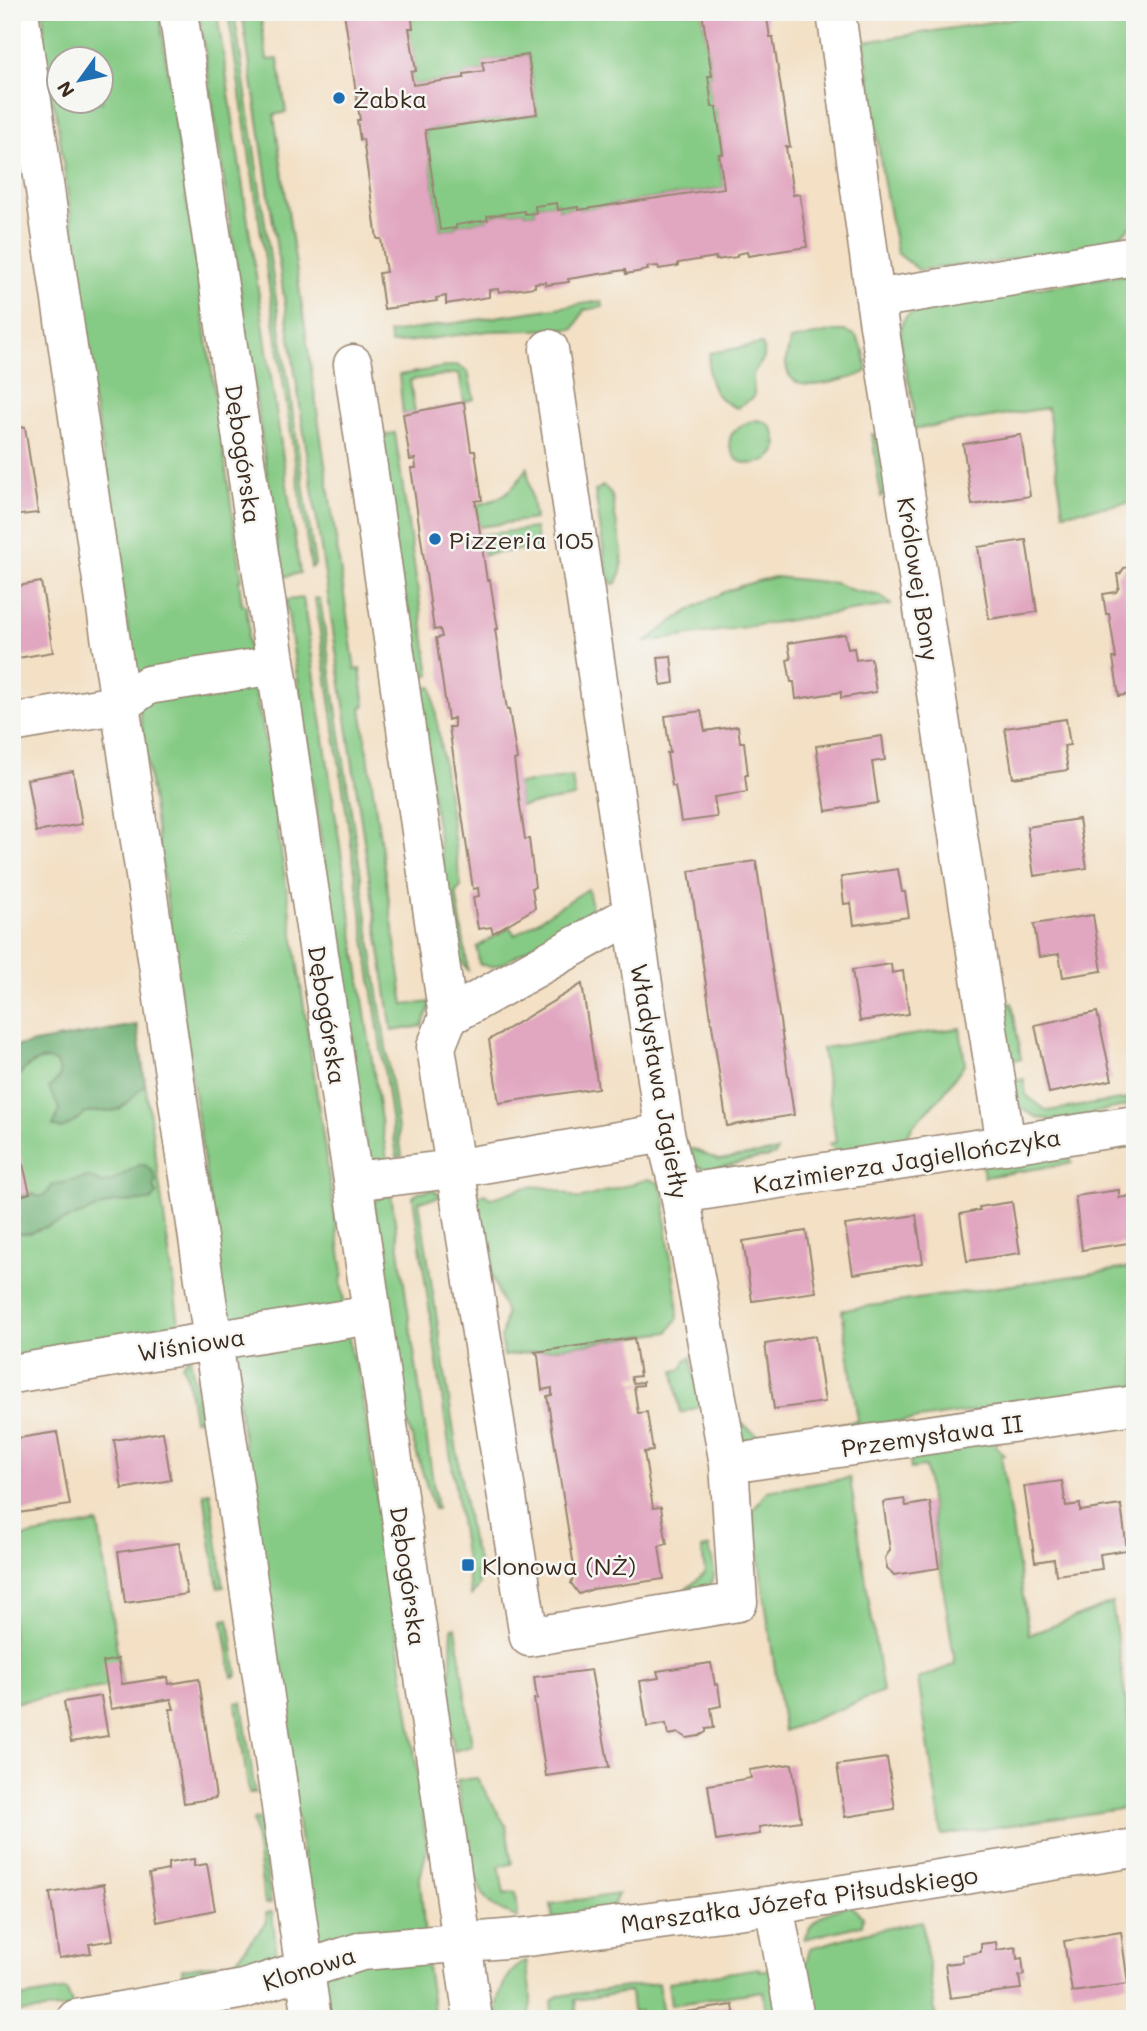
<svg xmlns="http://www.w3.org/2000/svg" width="1147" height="2031" viewBox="0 0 1147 2031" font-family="Mali,sans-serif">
	<rect width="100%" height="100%" fill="#f6f6f2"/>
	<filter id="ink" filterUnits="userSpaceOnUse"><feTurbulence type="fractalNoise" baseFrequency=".0143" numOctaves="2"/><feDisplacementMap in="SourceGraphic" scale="14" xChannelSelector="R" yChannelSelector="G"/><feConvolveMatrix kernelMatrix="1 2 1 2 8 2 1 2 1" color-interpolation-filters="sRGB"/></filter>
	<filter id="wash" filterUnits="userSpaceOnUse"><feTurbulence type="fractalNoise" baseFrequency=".00686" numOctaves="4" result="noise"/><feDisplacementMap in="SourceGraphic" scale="28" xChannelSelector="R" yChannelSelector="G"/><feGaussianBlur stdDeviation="1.57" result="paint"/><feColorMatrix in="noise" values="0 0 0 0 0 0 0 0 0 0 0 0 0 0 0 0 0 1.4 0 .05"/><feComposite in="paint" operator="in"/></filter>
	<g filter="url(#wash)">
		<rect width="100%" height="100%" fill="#f3e0c5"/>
		<path fill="#86cb85" stroke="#607a52" stroke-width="2" fill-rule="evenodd" d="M 43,12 L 159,12 L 242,579 L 239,580 L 242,605 L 246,605 L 249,629 L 247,637 L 258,708 L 262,722 L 343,1272 L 341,1281 L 351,1353 L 359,1375 L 419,1783 L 427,1849 L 420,1878 L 428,1973 L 435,2019 L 326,2019 L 100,433 C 92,397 82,356 85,319 L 56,111 C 50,95 44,79 44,62 C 43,45 45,29 43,12 ZM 60,60 L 102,60 L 102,102 L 60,102 Z
			M 199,12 L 217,12 L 300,573 L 282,577 Z
			M 228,12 L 234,12 L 315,565 L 311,568 Z
			M 242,12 L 260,12 L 267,60 L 278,59 L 286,112 L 274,115 L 355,670 L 360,669 L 365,706 L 361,707 L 404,1005 L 432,1002 L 422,1026 L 392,1031 Z
			M 411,12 L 702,12 L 712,76 L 708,77 L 712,107 L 716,107 L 723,154 L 719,155 L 724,188 L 578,210 L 577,207 L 558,210 L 557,203 L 535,206 L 536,213 L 525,214 L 524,211 L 488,216 L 488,220 L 456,225 L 456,228 L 440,230 L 425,130 L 537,114 L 528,55 L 483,62 L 484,71 L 464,74 L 464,78 L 413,85 L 411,72 L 416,71 L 409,28 L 412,28 Z
			M 1054,12 L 1124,12 L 1135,90 L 1135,224 L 1111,243 L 1001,261 L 919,270 L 897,253 L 883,178 L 864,42 Z
			M 1135,273 L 1135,502 L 1063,513 L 1048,408 L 913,429 C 911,419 915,411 913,401 C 910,381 892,334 905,318 C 909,313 918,310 924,306 Z
			M 601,301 L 603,307 L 584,310 L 574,329 L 489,331 L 391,344 L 389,333 Z
			M 835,331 L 845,331 L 855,335 L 864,351 L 867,371 C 859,377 850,378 841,380 C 822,385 787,394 786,362 C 786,356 789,347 790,340 Z
			M 762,344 C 768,362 761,360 754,372 C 751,378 755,390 754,397 L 737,408 C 711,398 706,379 710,353 Z
			M 457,365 L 468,372 L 474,399 L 464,402 L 459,373 L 410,380 L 415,413 L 403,414 L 399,375 Z
			M 758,420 C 761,421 765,421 768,424 C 775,429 780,447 774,454 C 766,464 743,468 735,457 C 720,435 739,424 758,420 Z
			M 395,433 L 430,675 L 414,677 L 379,436 Z
			M 872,434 L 877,435 L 888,492 L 881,497 Z
			M 527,468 L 535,519 L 479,527 L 476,505 C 502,500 514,490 527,468 Z
			M 603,486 C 615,493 613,503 615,516 C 619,538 628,560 617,583 L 612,584 L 606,567 L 595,491 Z
			M 535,528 L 538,547 L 483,555 L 480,535 Z
			M 775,577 L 835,583 L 852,590 L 881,596 L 891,605 L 646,642 C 686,609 723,587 775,577 Z
			M 303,598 L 387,1160 L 377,1161 L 367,1155 L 286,600 Z
			M 315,598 L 320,599 L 402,1156 L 397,1157 Z
			M 432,687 L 461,887 L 456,892 L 468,970 L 457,957 L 416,689 Z
			M 572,777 L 575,797 L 520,806 L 517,784 Z
			M 588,889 L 592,908 L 587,913 L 504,963 L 491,967 L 479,964 L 477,947 L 510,927 L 515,935 Z
			M 1012,1003 L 1021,1059 L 1003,1061 L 1003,1004 Z
			M 137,1025 L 180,1330 L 12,1358 L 12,1047 Z
			M 960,1028 L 965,1063 L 940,1098 L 916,1122 L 903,1141 L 838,1153 L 829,1144 L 836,1142 L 822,1048 Z
			M 1024,1079 L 1026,1095 L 1047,1111 L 1135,1098 L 1135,1105 C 1093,1107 1042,1142 1013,1097 L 1015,1081 Z
			M 693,1149 L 718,1160 L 777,1151 L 775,1155 L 766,1158 C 738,1157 698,1187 683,1150 Z
			M 1067,1152 L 1072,1163 L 984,1177 L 981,1157 Z
			M 649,1179 L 659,1183 L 666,1202 L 665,1219 L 677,1299 L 678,1318 L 668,1332 L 504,1356 L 501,1338 L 506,1314 L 491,1273 L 488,1249 L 482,1240 L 475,1197 L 485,1194 L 490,1198 C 502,1196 512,1191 523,1188 C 542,1183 562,1191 579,1199 Z
			M 433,1190 L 443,1197 L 419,1201 L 460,1472 L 471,1540 L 479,1563 L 476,1575 L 479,1585 L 471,1596 L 413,1197 L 418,1192 Z
			M 391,1194 L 437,1509 L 434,1509 L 406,1419 L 374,1202 L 383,1196 Z
			M 1135,1267 L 1135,1386 L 1124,1385 L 1065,1401 L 1042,1397 L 1001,1407 L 748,1444 L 737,1432 L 737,1420 L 759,1436 L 858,1421 L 842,1310 Z
			M 190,1355 L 200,1418 L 194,1420 L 187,1376 L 182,1365 Z
			M 691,1357 L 700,1404 L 697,1408 L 680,1413 L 674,1371 L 682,1369 L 687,1359 Z
			M 991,1441 L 1004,1455 L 1001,1456 L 1029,1635 L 1112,1603 L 1135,1765 L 1135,1807 L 942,1835 L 918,1679 L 955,1664 L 925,1467 L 910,1469 L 911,1459 L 930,1447 Z
			M 850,1478 L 883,1692 L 784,1731 L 752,1512 L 767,1491 Z
			M 210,1492 L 224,1587 L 218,1588 L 204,1493 Z
			M 98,1523 L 122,1684 L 12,1703 L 12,1539 Z
			M 710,1547 C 709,1554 712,1557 713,1564 C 720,1591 695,1593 676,1598 L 705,1573 L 702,1549 Z
			M 229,1619 L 237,1676 L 232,1677 L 223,1620 Z
			M 456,1627 L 472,1746 L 454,1751 L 449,1718 L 452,1628 Z
			M 242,1702 L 255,1793 L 249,1793 L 236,1703 Z
			M 477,1778 L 506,1826 L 512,1864 L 499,1866 L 504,1894 L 516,1892 L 518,1918 C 510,1914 500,1911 493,1906 C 469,1889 462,1809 457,1780 Z
			M 259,1819 L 271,1903 L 265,1904 L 253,1820 Z
			M 618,1894 L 611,1910 L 553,1919 L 551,1904 Z
			M 849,1905 L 863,1917 L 862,1925 L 804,1939 C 815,1914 825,1914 849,1905 Z
			M 272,1911 L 278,1966 L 182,1984 L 182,1969 L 235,1961 L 267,1922 L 266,1913 Z
			M 922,1921 L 936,2019 L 814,2019 L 812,1987 L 804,1964 L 807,1960 L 810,1948 L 864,1933 Z
			M 526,1960 L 531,1998 L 530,2019 L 496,2019 C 498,1993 504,1974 526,1960 Z
			M 778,1967 L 782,2019 L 767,2019 L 763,1991 L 671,2005 L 668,1982 L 759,1968 L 760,1971 Z
			M 658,1983 L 663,2015 L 653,2017 L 652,2019 L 641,2019 L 640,2011 L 632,2011 L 630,1992 L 575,2000 L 577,2019 L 551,2019 L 552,2001 L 558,1996 Z
			M 66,1990 L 72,2003 L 70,2008 L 12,2013 L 12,1999 Z"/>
		<path fill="#6caf72" stroke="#546c48" stroke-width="2" d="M 137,1025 L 145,1086 C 135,1092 130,1103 119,1109 C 108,1114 96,1108 85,1114 C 77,1119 71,1125 61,1129 L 53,1126 L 60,1110 L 49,1088 L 60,1077 C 60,1050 31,1058 20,1075 L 14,1074 L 12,1047 Z
			M 139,1165 L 145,1165 L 153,1172 L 156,1182 L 153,1186 L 157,1194 L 151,1201 L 114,1202 L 30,1233 L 17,1234 L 12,1229 L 12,1198 L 30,1193 L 40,1197 L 47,1193 L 53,1185 L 88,1177 L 102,1183 L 110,1182 Z"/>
		<g id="blocks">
			<path fill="#e1a6c0" d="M 344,12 L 411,12 L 413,28 L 409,28 L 416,71 L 411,72 L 413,85 L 464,78 L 464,74 L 484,71 L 482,62 L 528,55 L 537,114 L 425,130 L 440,230 L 456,228 L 456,225 L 488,220 L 487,216 L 524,211 L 525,214 L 536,213 L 535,206 L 557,203 L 558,210 L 578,207 L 578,210 L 724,188 L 719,154 L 723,154 L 716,107 L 712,107 L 708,76 L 712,76 L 702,12 L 766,12 L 770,37 L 773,37 L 790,147 L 786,147 L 793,195 L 800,194 L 807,247 L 748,256 L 747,252 L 737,254 L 737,257 L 716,260 L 716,257 L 678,263 L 678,266 L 659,269 L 658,266 L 647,267 L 648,270 L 626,274 L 625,270 L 568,279 L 569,282 L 546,285 L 546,282 L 535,283 L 535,287 L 499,292 L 498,289 L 489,290 L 489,297 L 446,304 L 446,296 L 436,298 L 437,301 L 384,309 L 379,273 L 386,272 L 381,239 L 377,239 L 363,139 L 360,140 L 357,120 L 360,120 Z
				M 12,334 L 18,360 L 12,361 Z
				M 464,402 L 471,451 L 475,451 L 482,500 L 475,501 L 476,505 L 487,581 L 490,580 L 494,605 L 498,629 L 495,629 L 507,710 L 509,710 L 517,759 L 514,760 L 520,806 L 525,839 L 529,839 L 535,887 L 532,888 L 535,908 L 493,933 L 491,927 L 478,929 L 473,897 L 479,896 L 478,888 L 473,889 L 449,727 L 454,727 L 454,718 L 448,720 L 436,638 L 442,637 L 440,629 L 434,630 L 411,468 L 416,468 L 415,459 L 410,460 L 403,414 Z
				M 25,427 L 38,513 L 12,516 L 12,429 Z
				M 1021,435 L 1030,496 L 972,505 L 963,444 Z
				M 1026,540 L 1037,612 L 989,619 L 978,547 Z
				M 1135,566 L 1135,693 L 1119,696 L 1113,658 L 1116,658 L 1109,614 L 1106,614 L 1103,594 L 1116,592 L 1119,587 L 1117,574 L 1120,574 L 1124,568 Z
				M 41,582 L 53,652 L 12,659 L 12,587 Z
				M 845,634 L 848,649 L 854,648 L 856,660 L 871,658 L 876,692 L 841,698 L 841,692 L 796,699 L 794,682 L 791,682 L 787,660 L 791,659 L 788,643 Z
				M 671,656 L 674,683 L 661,685 L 658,657 Z
				M 701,711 L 705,731 L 738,726 L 740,742 L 744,742 L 748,775 L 745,775 L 747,792 L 714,797 L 717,817 L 681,822 L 675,786 L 672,786 L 667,753 L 670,753 L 665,716 Z
				M 1066,719 L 1070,745 L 1064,746 L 1068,770 L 1013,778 L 1005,728 Z
				M 882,736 L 885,760 L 872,762 L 878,803 L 826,811 L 816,746 Z
				M 73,771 L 82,824 L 36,832 L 27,779 Z
				M 1079,819 L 1087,868 L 1034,876 L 1027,827 Z
				M 756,861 L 794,1115 L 727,1126 L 689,871 Z
				M 898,869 L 902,892 L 905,892 L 909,917 L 854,925 L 851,903 L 844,904 L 841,877 Z
				M 1093,915 L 1102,971 L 1063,977 L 1059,954 L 1039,957 L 1034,924 Z
				M 891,964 L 892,973 L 903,971 L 909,1014 L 860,1021 L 852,970 Z
				M 582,984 L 598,1088 L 499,1103 L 489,1040 Z
				M 12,990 L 18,1010 L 12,1011 Z
				M 1097,1012 L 1112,1080 L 1049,1093 L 1035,1025 Z
				M 21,1156 L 30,1193 L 12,1198 L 12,1158 Z
				M 1119,1190 L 1119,1198 L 1135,1195 L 1135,1242 L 1082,1250 L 1075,1196 Z
				M 1012,1202 L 1020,1253 L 967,1261 L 960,1214 L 980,1210 L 979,1207 Z
				M 916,1215 L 923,1263 L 853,1274 L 845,1225 Z
				M 806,1231 L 816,1292 L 752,1301 L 743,1241 Z
				M 815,1336 L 825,1402 L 774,1409 L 765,1344 Z
				M 634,1338 L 640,1376 L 631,1377 L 633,1383 L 643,1382 L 643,1385 L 634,1386 L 638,1413 L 647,1412 L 653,1451 L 644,1452 L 653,1508 L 661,1507 L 664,1527 L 667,1544 L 659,1546 L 664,1579 L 593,1589 L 579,1594 L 571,1583 L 575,1573 L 547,1396 L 552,1395 L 552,1388 L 542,1390 L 538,1355 L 535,1352 Z
				M 57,1432 L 70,1505 L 12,1514 L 12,1439 Z
				M 163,1432 L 171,1480 L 122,1489 L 114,1440 Z
				M 1062,1481 L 1066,1506 L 1080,1504 L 1080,1511 L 1121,1505 L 1127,1550 L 1100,1554 L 1102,1569 L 1056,1575 L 1054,1559 L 1035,1562 L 1024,1486 Z
				M 904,1499 L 906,1506 L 930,1502 L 939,1568 L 894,1575 L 887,1568 L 885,1558 L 890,1550 L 883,1502 Z
				M 179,1543 L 187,1594 L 125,1603 L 118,1552 Z
				M 118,1659 L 122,1684 L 168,1677 L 169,1684 L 199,1679 L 216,1798 L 184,1803 L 170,1709 L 174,1709 L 171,1699 L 111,1709 L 103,1662 Z
				M 711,1663 L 715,1685 L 718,1684 L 721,1706 L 711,1708 L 714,1728 L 706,1729 L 706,1732 L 699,1736 L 687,1738 L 679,1733 L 668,1735 L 666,1724 L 647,1727 L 640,1681 L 659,1678 L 657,1671 Z
				M 591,1670 L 609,1767 L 546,1776 L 534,1699 L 537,1699 L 534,1677 Z
				M 101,1696 L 108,1736 L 71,1742 L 64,1702 Z
				M 887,1758 L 895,1809 L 845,1817 L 837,1765 Z
				M 792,1764 L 801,1821 L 759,1827 L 760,1834 L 716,1841 L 708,1785 L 751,1778 L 749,1770 Z
				M 194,1859 L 194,1866 L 207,1864 L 215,1910 L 157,1922 L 149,1874 L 168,1870 L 168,1863 Z
				M 104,1884 L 113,1940 L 89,1944 L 91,1953 L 59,1958 L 50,1893 Z
				M 1121,1932 L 1128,1984 L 1072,1992 L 1064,1941 Z
				M 996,1942 L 997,1950 L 1016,1947 L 1017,1959 L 1022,1958 L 1024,1975 L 1019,1976 L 1021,1989 L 950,1998 L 945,1964 L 963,1962 L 962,1955 L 981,1952 L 981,1944 Z
				M 733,2005 L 735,2019 L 672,2019 L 671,2014 Z"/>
		</g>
	</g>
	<g filter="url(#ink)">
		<use href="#blocks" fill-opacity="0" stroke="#978572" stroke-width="2"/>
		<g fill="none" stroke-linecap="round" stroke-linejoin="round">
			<g stroke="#978572" stroke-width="41">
				<path id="minor" d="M 19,12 L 312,2019
					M 836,12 L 875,299 L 1006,1145
					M 875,299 L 1135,256
					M 353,364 L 448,1017 L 436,1047 L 529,1637 L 738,1602 L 729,1464 L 680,1194 L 665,1133 L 549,349
					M 12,723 L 121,704 L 148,685 L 275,665
					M 448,1017 L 632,914
					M 353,1181 L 453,1169 L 665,1133
					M 680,1194 L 1135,1125
					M 12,1374 L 371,1315
					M 729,1464 L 1135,1405
					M 774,1905 L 795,2019
					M 76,2019 L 244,1989 L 362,1951 L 528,1937 L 774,1905 L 1135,1848"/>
			</g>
			<g stroke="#978572" stroke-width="41">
				<path id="major" d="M 178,12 L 353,1181 L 473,2019"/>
			</g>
			<use href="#minor" stroke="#fff" stroke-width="38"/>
			<use href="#major" stroke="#fff" stroke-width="38"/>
		</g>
	</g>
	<g fill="#1f6fb2" stroke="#f6f6f2" stroke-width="2.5">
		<circle cx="339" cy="98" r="7"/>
		<circle cx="435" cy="539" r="7"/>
		<rect x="461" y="1558" width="14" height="14" rx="3.5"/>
	</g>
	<g text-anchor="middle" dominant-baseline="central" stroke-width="5" stroke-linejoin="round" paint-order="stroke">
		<g font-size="24" fill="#3b2a1e" stroke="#f6f6f2" text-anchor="start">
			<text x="353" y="98">Żabka</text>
			<text x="449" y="539">Pizzeria 105</text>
			<text x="482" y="1565">Klonowa (NŻ)</text>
		</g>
		<g font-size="24" fill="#3b2a1e" stroke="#f6f6f2">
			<text transform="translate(244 454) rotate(82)">Dębogórska</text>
			<text transform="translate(919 579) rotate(81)">Królowej Bony</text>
			<text transform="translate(328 1015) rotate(81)">Dębogórska</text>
			<text transform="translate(660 1081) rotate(80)">Władysława Jagiełły</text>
			<text transform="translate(907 1160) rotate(-9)">Kazimierza Jagiellończyka</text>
			<text transform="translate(191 1344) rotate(-9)">Wiśniowa</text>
			<text transform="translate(932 1435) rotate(-8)">Przemysława II</text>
			<text transform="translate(409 1576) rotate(82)">Dębogórska</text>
			<text transform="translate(799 1899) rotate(-8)">Marszałka Józefa Piłsudskiego</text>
			<text transform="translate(309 1968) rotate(-18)">Klonowa</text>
		</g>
	</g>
	<rect width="1147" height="2031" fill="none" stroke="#f6f6f2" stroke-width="42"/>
	<g transform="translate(80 80) rotate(237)"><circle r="33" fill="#f6f6f2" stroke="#aba49d" stroke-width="2"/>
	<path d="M0-5L12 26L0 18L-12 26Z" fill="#1f6fb2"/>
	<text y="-10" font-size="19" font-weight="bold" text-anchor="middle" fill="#3b2a1e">N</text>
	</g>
</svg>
